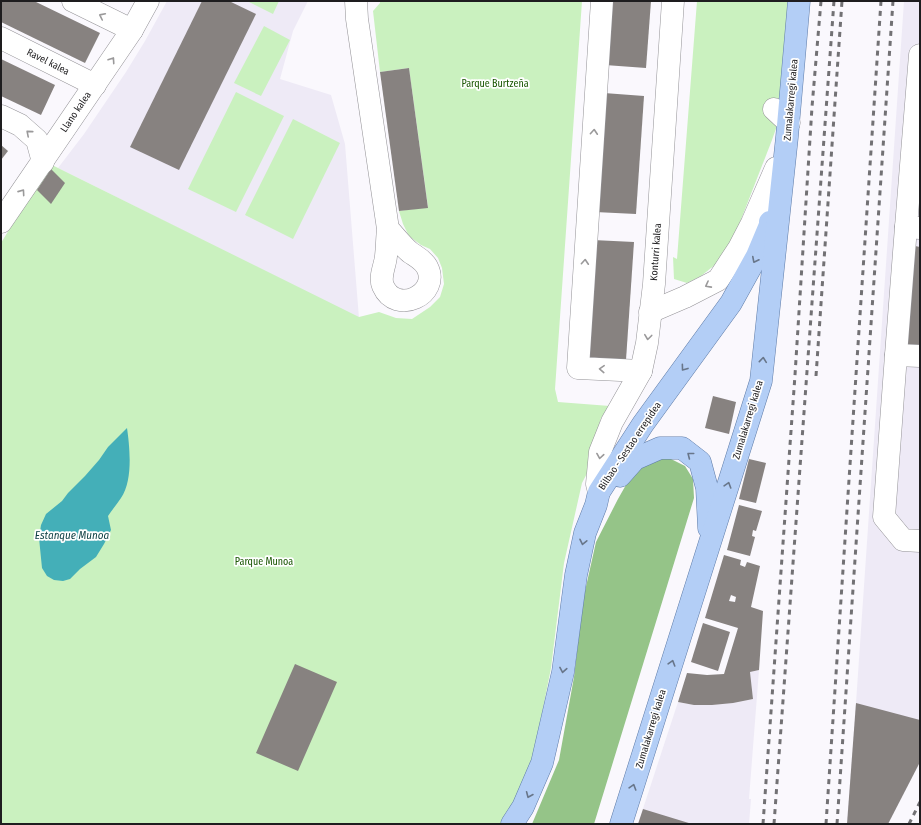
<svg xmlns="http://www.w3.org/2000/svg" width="921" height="825" viewBox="0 0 921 825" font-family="'Fira Sans Condensed',sans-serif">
<rect width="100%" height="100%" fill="#faf8fd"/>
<g fill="#eeeaf6">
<path d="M167,1H308L293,31L280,79L331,95L345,144L359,318L58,168L84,134L126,72L145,41Z"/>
<path d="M904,1H920V762L888,824H847L856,703Z"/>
<path d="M759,670L749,799H751L749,824H638L678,702L688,704L707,705L728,703L753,699L750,672Z"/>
</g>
<g fill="#caf1bf">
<path d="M247,1H279L273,14Z"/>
<path d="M380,1H582L555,389L558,402L610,406L601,418L596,435L595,458L582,483L564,563L551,668L534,754L506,824H1V243L35,187L52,165L359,317L379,312L396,318L412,319L430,307L440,297L444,284L442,268L438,258L430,249L421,245L409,236L403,224L399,211L428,207L409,68L380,72L373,11L380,3Z"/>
<path d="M697,1H790L778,123L772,140L735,235L716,264L701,276L687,283L674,279L673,257L677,259Z"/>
<path d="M264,26L290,40L261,96L234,83Z"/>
<path d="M236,92L284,116L236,212L188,189Z"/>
<path d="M293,119L340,143L293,239L245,215Z"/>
</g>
<path fill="#95c488" d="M654,458H669L685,466L693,479L694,498L594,824H532L559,760L574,677L583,600L596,542L618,499L635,469Z"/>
<path fill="#44afb8" d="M127,428C130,448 133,481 121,498C117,504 112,510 108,516L111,530L104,544L96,557L80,569L70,579L63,581L54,580L47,576L42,568L39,538L41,525L46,514L62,501L68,493L85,476L99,460L108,447Z"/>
<g fill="#878280" fill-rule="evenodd">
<path d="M1,1H34L100,33L85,63L1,22Z"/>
<path d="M202,1H229L256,14L179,170L130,147Z"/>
<path d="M610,1H651L646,68L605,65Z"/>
<path d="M1,59L55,85L41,115L1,96Z"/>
<path d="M409,68L428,208L399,211L380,72Z"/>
<path d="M604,93L644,96L636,214L595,212Z"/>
<path d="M1,145L8,151L1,160Z"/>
<path d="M51,169L65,183L51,204L37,190Z"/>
<path d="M593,240L634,242L626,360L585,357Z"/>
<path d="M915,246L920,247V350L907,349Z"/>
<path d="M713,396L736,402L729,434L705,428Z"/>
<path d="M749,459L766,463L756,503L739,499Z"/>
<path d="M739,505L762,511L756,531L753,530L752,536L755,537L750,556L727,550Z"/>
<path d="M724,555L741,560L740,565L745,567L747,562L760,566L751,607L763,611L759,670L750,672L753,699L733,703L712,705H694L678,702L687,673L707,675L724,674L738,628L705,618ZM731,595L736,597L735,602L729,601Z"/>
<path d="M703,623L730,632L718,671L691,662Z"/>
<path d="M295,664L337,682L298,771L256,753Z"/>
<path d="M856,703L920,720V762L888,824H847Z"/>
<path d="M643,809L692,824H638Z"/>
</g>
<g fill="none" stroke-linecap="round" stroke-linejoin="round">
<defs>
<g id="minor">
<path d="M73,1L132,30"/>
<path d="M356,1L357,19L388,229C387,238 387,247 386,256C385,267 379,276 383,286C396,316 441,294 427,267C423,260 417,257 411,253C404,248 394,235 388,229"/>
<path d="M602,1L578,368L641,371"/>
<path d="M1,38L95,85"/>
<path d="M920,55L906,227L920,228"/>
<path d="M774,109L789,123"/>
<path d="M1,116L20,125L37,140L43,162"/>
<path d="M1,222L132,30L148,1"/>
<path d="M650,312L685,297L718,280L739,248L752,223L776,168"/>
<path d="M896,355L906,227"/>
<path d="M920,356L896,355L884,517L903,540L920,541"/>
<path d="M599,492L597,484L600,452L612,422L641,371L647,343L654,284L673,1"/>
</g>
<g id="major">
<path d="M620,476L635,459L660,448H682L700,462L707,488L709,528"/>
<path d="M512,824L523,807L542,763L563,672L576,575L585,533L596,505L599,492L643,424L731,303L757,256L770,225V222"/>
<path d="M621,824L761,381L787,137L799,1"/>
</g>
</defs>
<use href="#minor" stroke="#949397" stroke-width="23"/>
<use href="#major" stroke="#5e7ba7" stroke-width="23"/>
<use href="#minor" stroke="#fff" stroke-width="22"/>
<use href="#major" stroke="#b3cef6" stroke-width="22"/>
<g stroke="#727174" stroke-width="3" stroke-dasharray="5 5" stroke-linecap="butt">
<path d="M816,376L842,1"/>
<path d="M763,824L795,375L812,107L821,1"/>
<path d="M774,824L834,1"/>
<path d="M826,824L881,1"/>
<path d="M837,824L893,1"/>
<path d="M909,824L920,802"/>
</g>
</g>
<defs><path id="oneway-chevron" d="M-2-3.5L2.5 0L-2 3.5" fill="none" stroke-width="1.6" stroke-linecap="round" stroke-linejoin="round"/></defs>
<g stroke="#9a999a">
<use href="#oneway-chevron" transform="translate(102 16) rotate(-154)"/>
<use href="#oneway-chevron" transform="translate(112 60) rotate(-56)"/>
<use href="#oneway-chevron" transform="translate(594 132) rotate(-86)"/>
<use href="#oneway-chevron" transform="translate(29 133) rotate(-139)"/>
<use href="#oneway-chevron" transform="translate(22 192) rotate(-55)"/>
<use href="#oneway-chevron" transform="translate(585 262) rotate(-86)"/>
<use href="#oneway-chevron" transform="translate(708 285) rotate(152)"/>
<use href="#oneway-chevron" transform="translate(648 337) rotate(97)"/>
<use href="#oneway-chevron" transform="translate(602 369) rotate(-177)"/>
<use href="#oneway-chevron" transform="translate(600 456) rotate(99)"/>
</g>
<g stroke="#68768a">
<use href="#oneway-chevron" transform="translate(755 260) rotate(117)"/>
<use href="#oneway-chevron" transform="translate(763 360) rotate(-84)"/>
<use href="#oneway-chevron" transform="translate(684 368) rotate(126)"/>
<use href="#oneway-chevron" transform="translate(690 455) rotate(-142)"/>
<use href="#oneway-chevron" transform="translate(728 485) rotate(-73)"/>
<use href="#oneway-chevron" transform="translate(583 542) rotate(102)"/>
<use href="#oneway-chevron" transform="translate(672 663) rotate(-73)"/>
<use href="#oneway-chevron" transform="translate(563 670) rotate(100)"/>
<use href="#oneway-chevron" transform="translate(633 787) rotate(-73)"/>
<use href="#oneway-chevron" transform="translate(529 795) rotate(113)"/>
</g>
<g text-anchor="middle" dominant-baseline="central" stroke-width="3.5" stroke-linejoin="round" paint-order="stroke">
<g font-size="10" fill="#1e1d1f" stroke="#fff">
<text transform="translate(48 62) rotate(27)">Ravel kalea</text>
<text transform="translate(791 100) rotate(-85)">Zumalakarregi kalea</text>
<text transform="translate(76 112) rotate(-56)">Llano kalea</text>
<text transform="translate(656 252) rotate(-86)">Konturri kalea</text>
<text transform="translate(748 420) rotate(-73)">Zumalakarregi kalea</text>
<text transform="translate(630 446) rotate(-56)">Bilbao - Sestao errepidea</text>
<text transform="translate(651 729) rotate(-73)">Zumalakarregi kalea</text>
</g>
<g font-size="10" fill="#185500" stroke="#fff">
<text x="495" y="84">Parque Burtzeña</text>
<text x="264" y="562">Parque Munoa</text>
</g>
<g font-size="11" font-style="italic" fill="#0d3f43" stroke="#fff">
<text x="72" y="535">Estanque Munoa</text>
</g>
</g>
<rect width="921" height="825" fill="none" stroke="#1e1d1f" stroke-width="4"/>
</svg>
